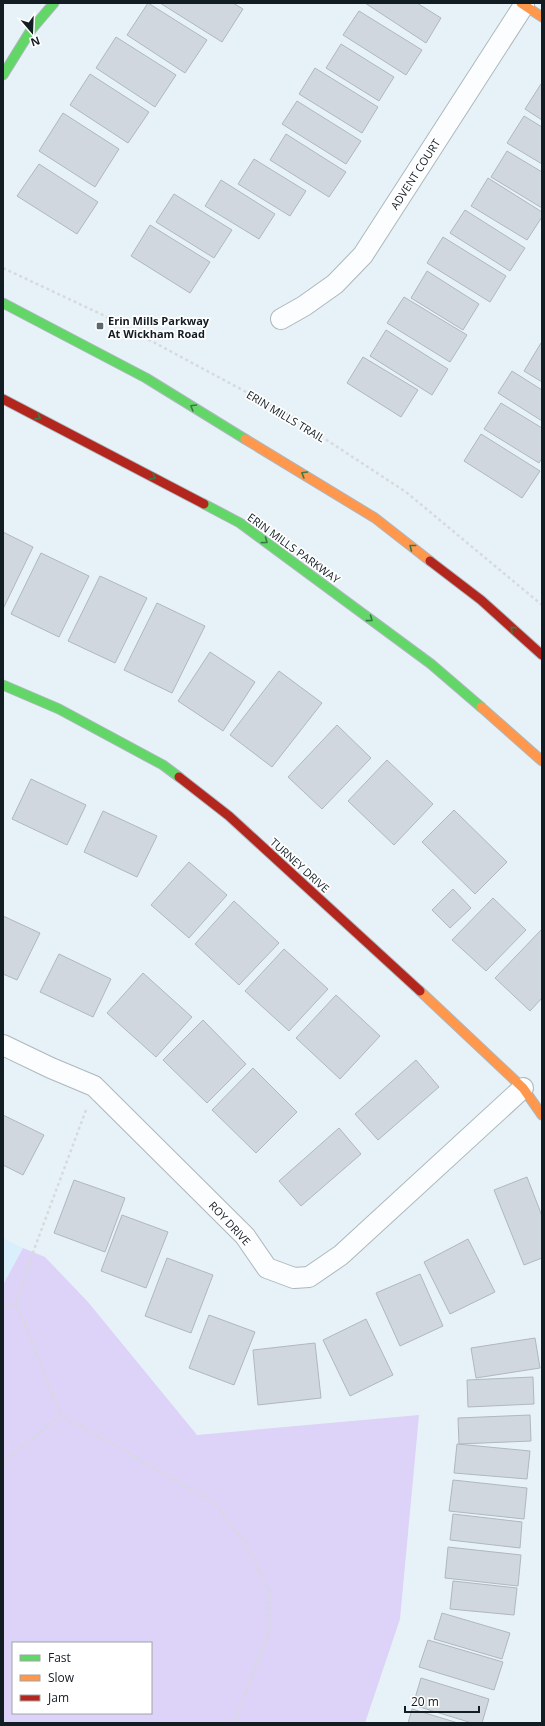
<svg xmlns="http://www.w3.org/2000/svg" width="545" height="1726" viewBox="0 0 545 1726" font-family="'Open Sans',sans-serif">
<rect width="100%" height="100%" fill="#e7f2f8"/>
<path fill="#daeffc" d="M3,1238L23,1248L3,1285Z"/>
<path fill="#ddd2f7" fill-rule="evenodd" d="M23,1248L45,1257L88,1302L197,1435L419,1415L400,1619L365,1723H3V1285ZM13,1643H151V1713H13Z"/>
<g fill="#d0d7df" stroke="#b0b7be">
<path d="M148,3L207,40L185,73L127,35Z"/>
<path d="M160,3H233L243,9L222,42Z"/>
<path d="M365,3H417L441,18L426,43Z"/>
<path d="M359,11L422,50L406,75L343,35Z"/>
<path d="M116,37L176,75L155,107L96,68Z"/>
<path d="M341,44L394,77L379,101L326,68Z"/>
<path d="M315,68L378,107L362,133L299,94Z"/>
<path d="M90,74L149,112L128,143L70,105Z"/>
<path d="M541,84H542V120L525,109Z"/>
<path d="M297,101L361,141L346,164L282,124Z"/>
<path d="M63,113L119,149L95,187L39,151Z"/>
<path d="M524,116L542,127V164L507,143Z"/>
<path d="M286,134L346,172L329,197L270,160Z"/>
<path d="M507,151L542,172V208L491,177Z"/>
<path d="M254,159L306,191L290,216L238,184Z"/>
<path d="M39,164L98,202L77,234L17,196Z"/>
<path d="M488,178L542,212V217L527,240L471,206Z"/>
<path d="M221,180L275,214L259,239L205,206Z"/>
<path d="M174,194L232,230L214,258L156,222Z"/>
<path d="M465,210L525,248L510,271L450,233Z"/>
<path d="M150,225L210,262L190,293L131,256Z"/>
<path d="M443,237L506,276L490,302L427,263Z"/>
<path d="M427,271L479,304L463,330L411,298Z"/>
<path d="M404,297L467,335L450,362L387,323Z"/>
<path d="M386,330L448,369L432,395L370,356Z"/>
<path d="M541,343H542V382L524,371Z"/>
<path d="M363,357L418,390L401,417L347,383Z"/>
<path d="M512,371L542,390V421L498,393Z"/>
<path d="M501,403L542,428V458L539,463L484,429Z"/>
<path d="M481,434L540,471L522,498L464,461Z"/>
<path d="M3,532L33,547L3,609Z"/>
<path d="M41,553L89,576L59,637L11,614Z"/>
<path d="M100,576L147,598L115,663L68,641Z"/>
<path d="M157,603L205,626L172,693L124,670Z"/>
<path d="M210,652L255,682L223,731L178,701Z"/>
<path d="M279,671L322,703L272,767L230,735Z"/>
<path d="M337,725L371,758L322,809L288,777Z"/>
<path d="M387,760L433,804L394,845L348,801Z"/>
<path d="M31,779L86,805L67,845L12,819Z"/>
<path d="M454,810L507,862L475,894L422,842Z"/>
<path d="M103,811L157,836L137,877L84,852Z"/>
<path d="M189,862L227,895L189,938L151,905Z"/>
<path d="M453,889L471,908L450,928L432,910Z"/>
<path d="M493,898L526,930L486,971L452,940Z"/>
<path d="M234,901L279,943L239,985L195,944Z"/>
<path d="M3,916L40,933L17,980L3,974Z"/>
<path d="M542,929V998L530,1011L495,978Z"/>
<path d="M284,949L328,989L289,1031L245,991Z"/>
<path d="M59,954L111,979L93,1017L40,992Z"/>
<path d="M143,973L192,1017L156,1057L107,1013Z"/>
<path d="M336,995L380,1036L340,1079L296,1038Z"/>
<path d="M203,1020L246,1064L207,1103L163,1060Z"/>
<path d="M416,1060L439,1087L378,1140L355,1114Z"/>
<path d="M253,1068L297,1112L256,1153L212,1110Z"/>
<path d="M3,1115L44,1135L23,1175L3,1165Z"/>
<path d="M339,1128L361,1154L301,1206L279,1181Z"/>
<path d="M527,1177L542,1216V1258L524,1265L494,1190Z"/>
<path d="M74,1180L125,1198L105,1252L54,1233Z"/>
<path d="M122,1215L168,1232L146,1288L101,1271Z"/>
<path d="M468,1239L495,1292L450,1314L424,1262Z"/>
<path d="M167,1258L213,1275L191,1333L145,1316Z"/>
<path d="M420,1274L443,1326L400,1346L376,1293Z"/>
<path d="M209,1315L255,1332L234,1385L189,1368Z"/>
<path d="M366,1319L393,1375L350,1396L323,1340Z"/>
<path d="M535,1338L540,1368L476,1378L471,1348Z"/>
<path d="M315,1343L321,1398L258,1405L253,1350Z"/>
<path d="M533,1377L534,1404L468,1407L467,1380Z"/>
<path d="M530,1415L531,1441L459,1444L458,1418Z"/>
<path d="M457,1444L530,1451L527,1479L454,1473Z"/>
<path d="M453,1480L527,1488L524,1519L449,1511Z"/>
<path d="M453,1514L522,1522L520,1548L450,1540Z"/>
<path d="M448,1547L521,1555L518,1586L445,1578Z"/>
<path d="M453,1581L517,1588L514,1615L450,1609Z"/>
<path d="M442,1613L510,1633L502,1659L434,1639Z"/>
<path d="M428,1640L503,1662L494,1690L419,1667Z"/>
<path d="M421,1678L489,1699L482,1723H472L413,1705Z"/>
<path d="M412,1709L458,1723H408Z"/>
</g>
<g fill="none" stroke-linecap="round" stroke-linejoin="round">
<defs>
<g id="street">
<path d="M281,319L304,306L335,284L363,255L524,5"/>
<path d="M3,1045L51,1068L94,1086L245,1236L267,1268L294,1278L309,1277L341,1255L523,1088"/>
</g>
<g id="fast">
<path d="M3,75L31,30L54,3"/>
<path d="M3,303L146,378L245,439"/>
<path d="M204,504L240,523L431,664L481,707"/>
<path d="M3,685L59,709L163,765L179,777"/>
</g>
<g id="slow">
<path d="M521,3L542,17"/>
<path d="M245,439L375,518L430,561"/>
<path d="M481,707L542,761"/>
<path d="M420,991L523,1088L542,1115"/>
</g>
<g id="jam">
<path d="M3,399L204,504"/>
<path d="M430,561L481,600L542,655"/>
<path d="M179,777L229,816L420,991"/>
</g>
</defs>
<use href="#street" stroke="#adb7bd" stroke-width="22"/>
<use href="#fast" stroke="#adb7bd" stroke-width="11"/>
<use href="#slow" stroke="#adb7bd" stroke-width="11"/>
<use href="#jam" stroke="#adb7bd" stroke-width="11"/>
<g stroke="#d7dadd" stroke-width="2.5" stroke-dasharray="3 3" stroke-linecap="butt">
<path d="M3,268L105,316L287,414L406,492L542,605"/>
<path d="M86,1110L35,1247L16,1304L61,1415L215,1503L248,1547L269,1591V1631L234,1723"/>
<path d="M3,1308L16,1304"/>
<path d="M3,1463L61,1415"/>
</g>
<use href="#street" stroke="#fbfdfe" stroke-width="20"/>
<use href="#fast" stroke="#63d668" stroke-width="9"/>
<use href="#slow" stroke="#ff974d" stroke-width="9"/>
<use href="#jam" stroke="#b3261e" stroke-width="9"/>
</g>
<defs><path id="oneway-chevron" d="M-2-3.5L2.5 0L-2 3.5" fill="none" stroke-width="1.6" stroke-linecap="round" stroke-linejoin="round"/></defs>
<g stroke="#3a7946">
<use href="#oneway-chevron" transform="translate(193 407) rotate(-149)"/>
<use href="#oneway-chevron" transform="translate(38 417) rotate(28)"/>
<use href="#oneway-chevron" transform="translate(304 474) rotate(-149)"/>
<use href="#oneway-chevron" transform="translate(153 477) rotate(28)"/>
<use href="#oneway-chevron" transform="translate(265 541) rotate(36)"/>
<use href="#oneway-chevron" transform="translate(412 547) rotate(-142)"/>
<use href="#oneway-chevron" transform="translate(370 619) rotate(36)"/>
<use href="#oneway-chevron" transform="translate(513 629) rotate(-138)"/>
</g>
<rect fill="#5d676e" stroke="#fff" stroke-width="1.5" x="96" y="322" width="8" height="8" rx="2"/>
<g text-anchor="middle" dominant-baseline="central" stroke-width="3.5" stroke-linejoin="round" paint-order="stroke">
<g font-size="11" fill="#121c23" stroke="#fff">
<text transform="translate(415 174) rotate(-57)">ADVENT COURT</text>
<text transform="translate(286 416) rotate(31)">ERIN MILLS TRAIL</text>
<text transform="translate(294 548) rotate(36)">ERIN MILLS PARKWAY</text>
<text transform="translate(300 865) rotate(42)">TURNEY DRIVE</text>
<text transform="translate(230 1223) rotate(47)">ROY DRIVE</text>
</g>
<g font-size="11" font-weight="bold" fill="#121c23" stroke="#fff" text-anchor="start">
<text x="108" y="320">Erin Mills Parkway<tspan x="108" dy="13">At Wickham Road</tspan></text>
</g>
</g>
<rect width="545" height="1726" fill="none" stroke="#121c23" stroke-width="8"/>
<rect x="12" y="1642" width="140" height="72" fill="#ffffff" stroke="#a0a4a7"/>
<rect x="20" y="1655" width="20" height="6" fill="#63d668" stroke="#a0a4a7"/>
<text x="48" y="1662" font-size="12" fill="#121c23">Fast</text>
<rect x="20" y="1675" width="20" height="6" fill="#ff974d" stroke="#a0a4a7"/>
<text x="48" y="1682" font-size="12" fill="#121c23">Slow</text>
<rect x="20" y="1695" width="20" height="6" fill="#b3261e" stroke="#a0a4a7"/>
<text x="48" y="1702" font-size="12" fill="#121c23">Jam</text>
<g transform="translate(32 32) rotate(161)" stroke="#ffffff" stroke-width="3" paint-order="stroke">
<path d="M0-3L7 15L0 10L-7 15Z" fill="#121c23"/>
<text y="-6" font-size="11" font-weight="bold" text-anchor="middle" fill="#121c23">N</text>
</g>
<path d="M405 1706v6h74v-6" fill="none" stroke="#121c23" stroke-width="2"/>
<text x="411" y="1706" font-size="12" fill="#121c23" stroke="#ffffff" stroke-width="3" paint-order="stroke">20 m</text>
</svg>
